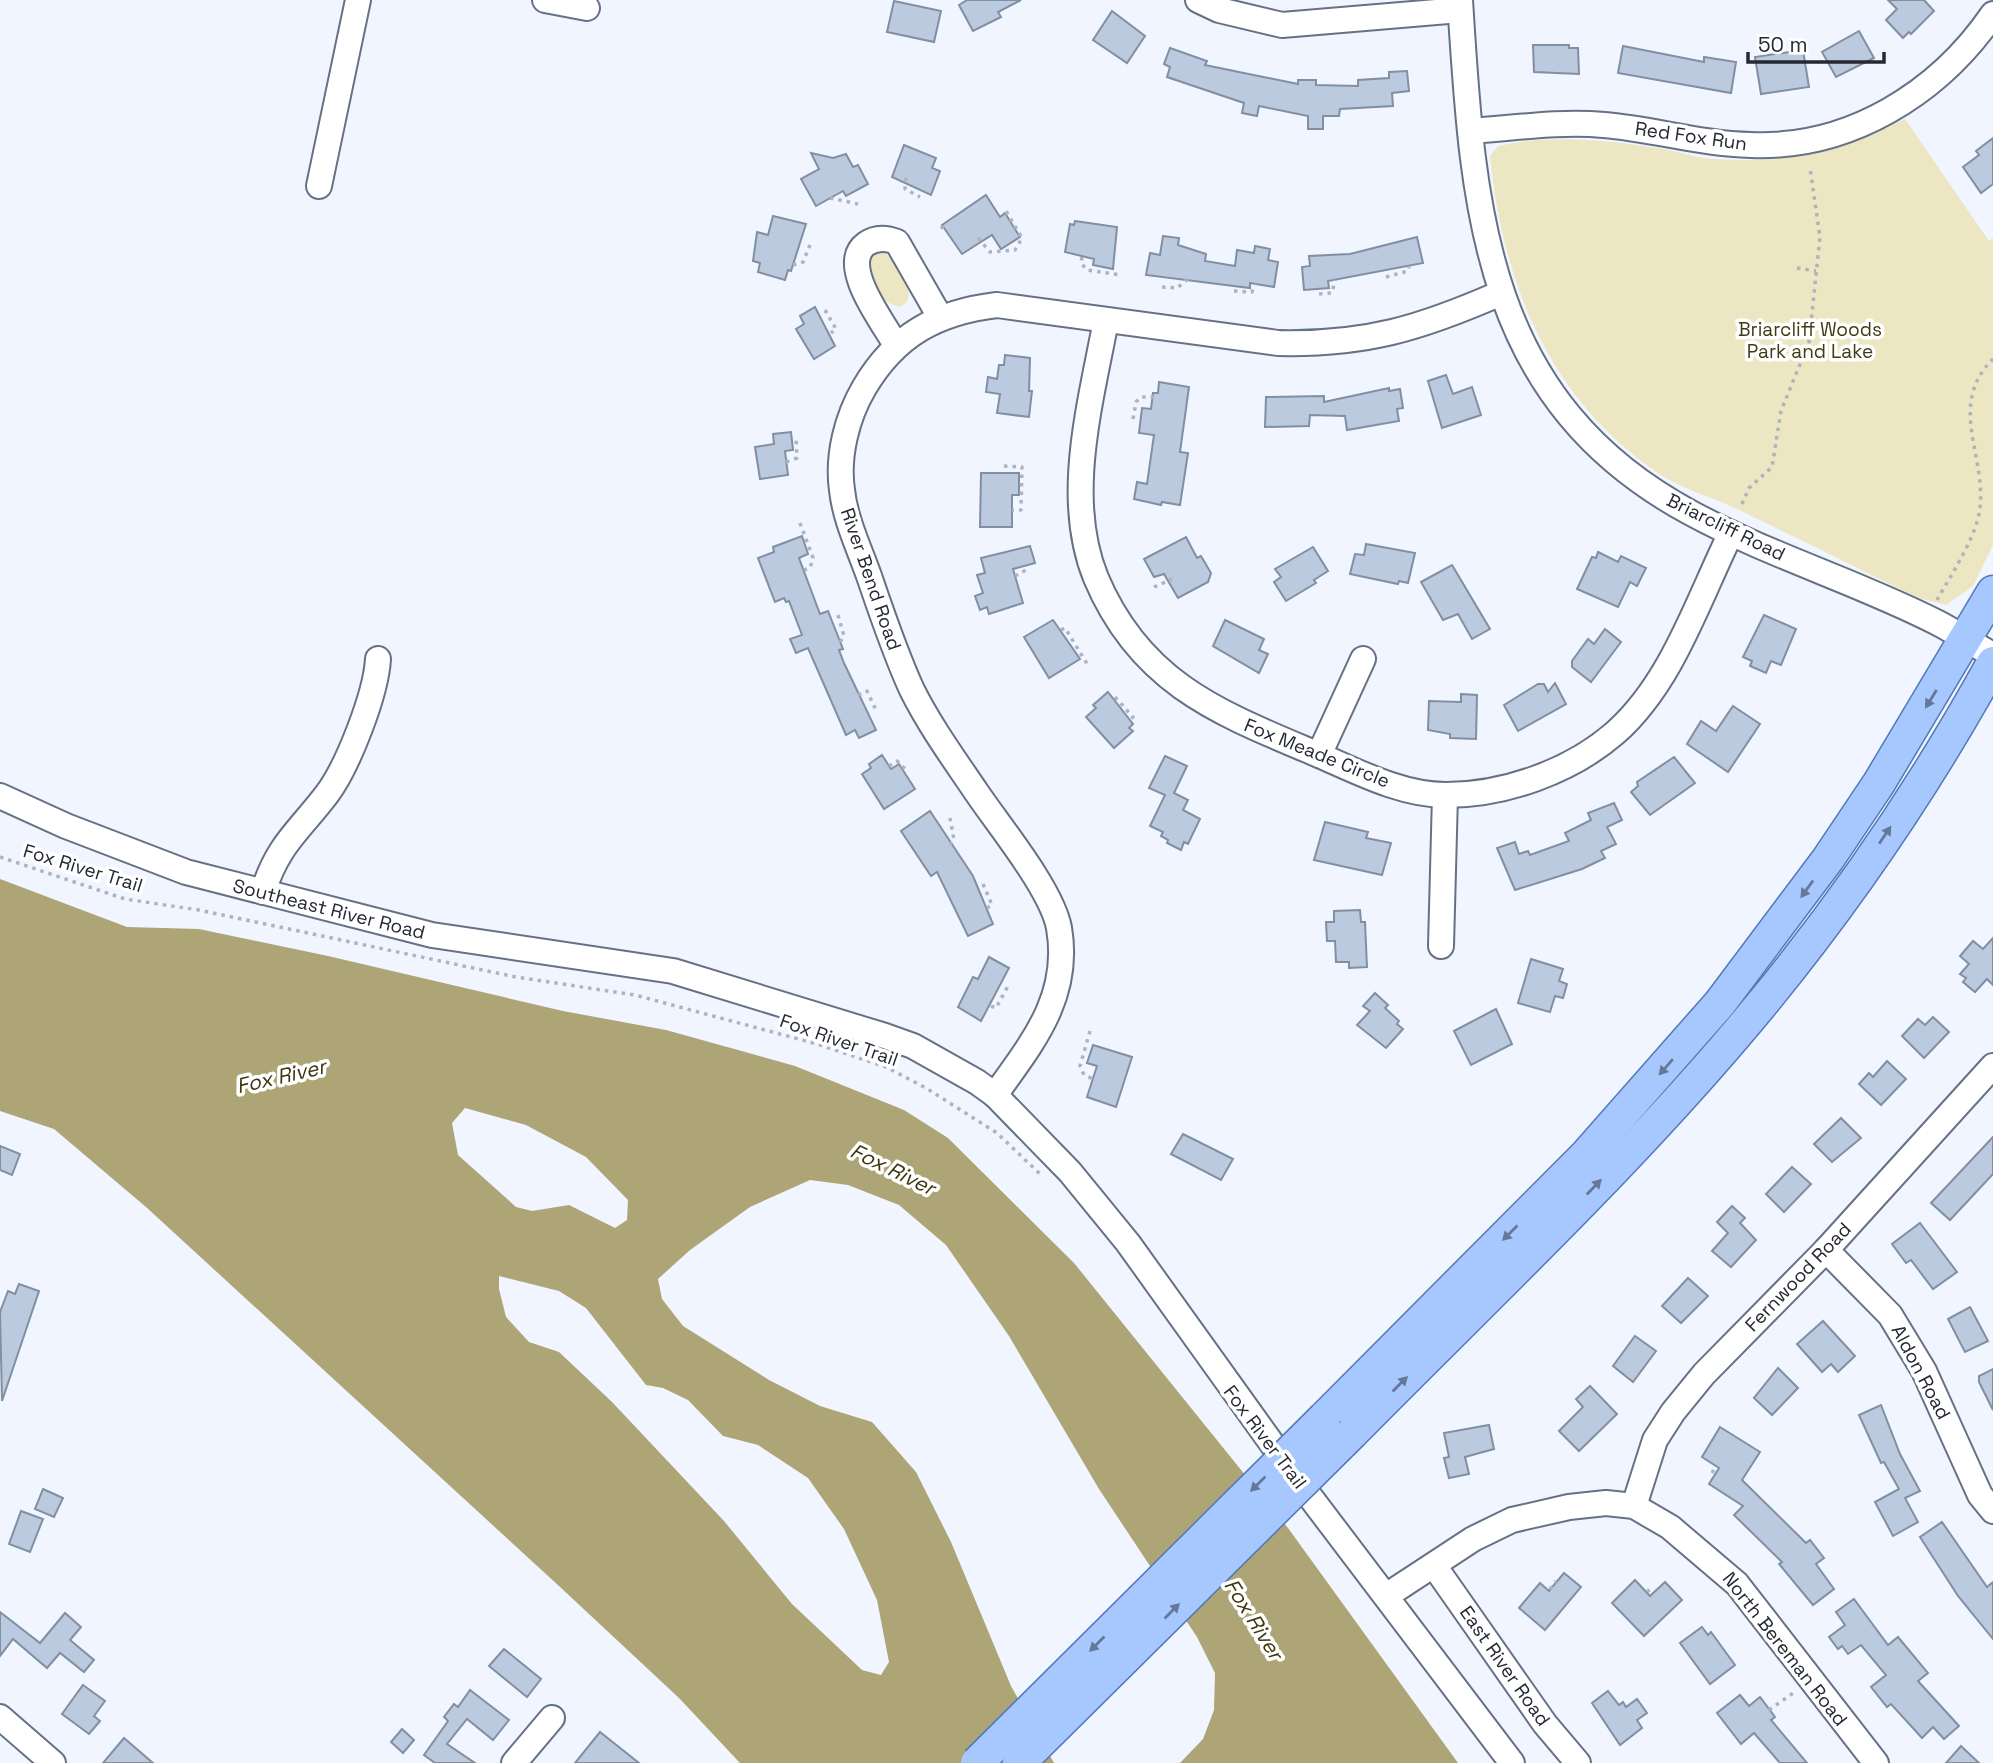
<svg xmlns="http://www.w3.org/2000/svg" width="1993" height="1763" viewBox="0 0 1993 1763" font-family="'Space Grotesk',sans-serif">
<rect width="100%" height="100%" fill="#f0f5ff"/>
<g fill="#ede6c2">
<path d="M1905,119L1989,241L1993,238V545L1973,586L1946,605L1918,598C1858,568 1797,538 1737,509C1712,497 1682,489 1659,474C1549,399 1503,284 1490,156L1498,146C1553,134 1608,140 1663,149C1680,152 1697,158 1715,159C1794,164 1834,152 1905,119Z"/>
<path d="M882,251C896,259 924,301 898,307L885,301L866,270L868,253Z"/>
</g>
<path fill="#ada576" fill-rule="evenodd" d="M0,879L127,927L199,929L328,956L563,1011L666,1030L795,1066L904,1110L948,1138L1074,1263L1288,1528L1458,1763H1180L1203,1739L1214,1710L1215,1673L1197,1637L1099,1489L1009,1336L946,1245L899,1205L848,1185L810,1180L750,1207L690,1250L658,1279L662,1299L683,1326L769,1380L820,1406L872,1422L916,1472L951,1542L1011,1686L1054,1763H740L679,1698L559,1586L146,1207L54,1129L0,1111ZM465,1108L526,1125L586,1157L628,1200L627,1220L615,1228L569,1205L532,1211L516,1207L458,1155L452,1123ZM499,1276L559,1291L586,1308L646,1385L663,1388L688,1400L723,1436L758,1445L808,1478L844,1529L877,1600L889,1662L881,1675L862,1670L792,1604L724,1521L612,1402L559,1352L529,1342L506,1317L499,1289Z"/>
<g fill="#bccae0" stroke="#818fa3" stroke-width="2">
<path d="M967,0H1021L998,12L1001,17L973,31L959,5Z"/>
<path d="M1888,0H1924L1934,11L1911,34L1909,32L1903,38L1886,20L1897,9Z"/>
<path d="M894,1L941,11L934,42L887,32Z"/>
<path d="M1112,11L1145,36L1127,63L1093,40Z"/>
<path d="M1859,31L1874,58L1836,77L1822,52Z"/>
<path d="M1533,45H1569V48H1578L1579,74L1534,72Z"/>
<path d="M1623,46L1704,62V57L1736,62L1731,93L1618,73Z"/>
<path d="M1170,48L1207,61L1205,65L1298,84V80H1316V85L1358,86V80L1389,78V72L1407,71L1409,91L1392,93L1393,106L1340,109L1339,116H1323V129H1308V116L1259,106L1257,116L1242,113L1244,103L1167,77L1170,67L1164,64Z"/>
<path d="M1803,50L1809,87L1761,94L1755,57Z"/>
<path d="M1993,138V184L1981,193L1963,167L1979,155L1976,151Z"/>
<path d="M904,145L936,158L932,168L940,171L931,195L892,177Z"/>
<path d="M811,153L833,158L846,154L853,167L858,165L868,184L846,196L843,191L816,206L801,179L819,169Z"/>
<path d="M986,195L1000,217L1005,213L1020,237L1001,249L992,235L962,254L942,225Z"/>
<path d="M773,216L806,224L791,271L788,270L785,280L758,272L760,263L753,261L757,232L768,235Z"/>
<path d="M1075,221L1117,227L1113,269L1093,265L1094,259L1065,252L1070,224L1074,225Z"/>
<path d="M1163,236L1179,238L1178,245L1206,254L1205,261L1235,266L1237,250L1254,253L1255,246L1270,249L1268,260L1278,262L1274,287L1250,283V288L1146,275L1150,253L1160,255Z"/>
<path d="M1417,237L1423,263L1328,281L1329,288L1304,290L1302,267L1310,266L1309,256L1350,254Z"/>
<path d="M815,307L835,346L814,359L796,329L804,324L800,316Z"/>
<path d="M1005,355L1030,358L1029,391H1032L1029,417L997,413L1000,394L986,392L988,377L997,379L999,365H1004Z"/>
<path d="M1446,375L1453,394L1472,387L1481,415L1442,428L1428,381Z"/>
<path d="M1159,382L1189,387L1180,452L1188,453L1180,505L1162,502L1161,505L1134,499L1137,482L1147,484L1154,435L1139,433L1142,408L1151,409L1153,393H1158Z"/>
<path d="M1389,388V391L1400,389L1403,408L1397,409L1399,421L1347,430L1345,416L1310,415L1309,426L1265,427L1266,397L1324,396V402Z"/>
<path d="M791,432L793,450L785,451L788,475L760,479L755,447L774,444L773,434Z"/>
<path d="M981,473H1019V495H1012V527H980Z"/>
<path d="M802,536L808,554L799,558L820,614L828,611L843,649L839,650L844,663L876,730L859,738L855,730L846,735L808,648L796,653L790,639L802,635L789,601L786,602L784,598L775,602L758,558L774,552L773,547Z"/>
<path d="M1186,537L1197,558L1201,556L1211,573L1208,582L1178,598L1164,574L1154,577L1144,559Z"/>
<path d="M1366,544L1415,553L1408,583L1399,581L1398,584L1350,574L1355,554L1364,555Z"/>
<path d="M1030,546L1035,563L1013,569L1023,603L989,614L987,607L980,610L975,596L983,593L977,575L985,573L981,558Z"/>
<path d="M1313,547L1328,571L1314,580L1316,583L1286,601L1274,582L1281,577L1275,569Z"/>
<path d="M1598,552L1618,562L1621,556L1646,568L1637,586L1630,582L1618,607L1577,589L1592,557L1596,558Z"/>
<path d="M1452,565L1490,629L1472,639L1458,614L1443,620L1421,582Z"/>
<path d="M1764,615L1796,629L1781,665L1771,661L1766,673L1750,666L1752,661L1743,657Z"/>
<path d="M1053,620L1080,659L1049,678L1024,637Z"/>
<path d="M1225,620L1264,639L1259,650L1268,654L1259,673L1213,646Z"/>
<path d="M1605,629L1621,642L1591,682L1572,667V661L1588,639L1594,644Z"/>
<path d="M1555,683L1566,704L1518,731L1504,705L1538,684H1544L1548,692Z"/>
<path d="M1108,692L1133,724L1129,728L1133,731L1114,748L1086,717L1096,708L1093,705Z"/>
<path d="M1461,694L1477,695L1476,739L1450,738V734L1428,730L1429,701L1461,702Z"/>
<path d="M1733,706L1760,724L1728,772L1687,744L1701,721L1716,731Z"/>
<path d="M882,755L891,769L899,764L915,789L884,809L862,774L871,768L869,764Z"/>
<path d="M1165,756L1187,766L1174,793L1188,800L1183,810L1200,819L1188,844L1184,842L1181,850L1167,843L1168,840L1161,836L1163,832L1150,826L1165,795L1149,788Z"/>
<path d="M1674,757L1695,783L1650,815L1631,792L1638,786L1637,782Z"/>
<path d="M1614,803L1622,820L1607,827L1616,844L1601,851L1605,858L1582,869L1515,890L1497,848L1515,842L1519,854L1528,851L1530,855L1569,841L1565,833L1591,820L1588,813Z"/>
<path d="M930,811L973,876L993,924L968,936L937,872L931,876L901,831Z"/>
<path d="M1325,822L1368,832L1366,838L1391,843L1382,875L1314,860Z"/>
<path d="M1360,910L1361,922H1365L1367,967L1349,968V962H1336L1335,941H1327L1326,922H1334V911Z"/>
<path d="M1993,938V985L1987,979L1975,992L1963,982L1966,978L1960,974L1969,964L1960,956L1973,941L1983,949Z"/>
<path d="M989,957L1009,968L981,1021L958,1007L973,977L978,979Z"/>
<path d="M1531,959L1563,969L1559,981L1567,984L1563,998L1555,996L1550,1012L1518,1003Z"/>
<path d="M1375,993L1388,1005L1385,1008L1399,1021L1397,1024L1403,1029L1386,1048L1357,1025L1370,1011L1363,1006Z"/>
<path d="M1496,1009L1512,1044L1471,1065L1454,1031Z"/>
<path d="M1933,1017L1949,1032L1924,1058L1902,1036L1918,1019L1925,1025Z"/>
<path d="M1093,1045L1132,1057L1116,1107L1087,1097L1097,1066L1087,1063Z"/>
<path d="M1887,1061L1906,1079L1881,1105L1859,1084L1869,1073L1873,1077Z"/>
<path d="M1841,1118L1861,1138L1832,1162L1814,1144Z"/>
<path d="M1183,1134L1233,1159L1221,1180L1171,1154Z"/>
<path d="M1993,1137V1174L1950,1220L1931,1203Z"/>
<path d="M0,1146L20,1154L12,1175L0,1170Z"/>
<path d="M1792,1167L1811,1184L1784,1212L1766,1194Z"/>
<path d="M1732,1206L1745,1218L1740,1223L1756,1240L1731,1267L1712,1251L1728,1233L1717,1222Z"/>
<path d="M1920,1223L1957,1272L1933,1289L1911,1260L1906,1263L1892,1244Z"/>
<path d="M1688,1278L1708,1296L1681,1323L1662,1306Z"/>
<path d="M19,1284L39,1291L2,1401L0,1312L8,1291L15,1294Z"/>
<path d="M1970,1307L1988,1341L1965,1352L1948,1319Z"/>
<path d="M1823,1321L1855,1356L1838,1372L1831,1364L1822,1372L1797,1344Z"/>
<path d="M1635,1336L1656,1351L1633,1382L1613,1366Z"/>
<path d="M1778,1368L1798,1388L1772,1415L1754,1398Z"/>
<path d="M1993,1369V1410L1979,1382V1376Z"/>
<path d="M1590,1386L1617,1414L1579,1451L1559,1431L1583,1407L1576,1399Z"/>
<path d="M1881,1405L1900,1454L1920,1491L1905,1498L1918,1522L1893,1536L1875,1502L1899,1489L1884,1462L1881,1463L1859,1415Z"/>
<path d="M1489,1425L1494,1449L1465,1457L1469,1474L1449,1478L1444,1458L1449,1457L1444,1433Z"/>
<path d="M1720,1427L1760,1452L1742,1480L1806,1543L1810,1540L1824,1558L1816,1564L1834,1589L1813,1605L1779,1564L1782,1562L1734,1515L1743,1506L1709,1484L1719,1468L1702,1457Z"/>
<path d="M43,1489L63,1498L54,1517L35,1509Z"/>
<path d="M21,1511L43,1519L30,1552L9,1544Z"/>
<path d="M1942,1522L1987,1587L1993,1582V1639L1958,1596L1920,1537Z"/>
<path d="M1564,1573L1581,1587L1545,1630L1519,1608L1540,1583L1549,1591Z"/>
<path d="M1635,1580L1650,1596L1665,1582L1682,1600L1644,1636L1612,1603Z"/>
<path d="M1854,1599L1888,1645L1898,1637L1928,1673L1918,1681L1959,1726L1944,1739L1933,1727L1922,1738L1891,1704L1887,1707L1871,1687L1886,1675L1861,1645L1848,1654L1842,1646L1838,1649L1829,1637L1845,1625L1836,1612Z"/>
<path d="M0,1612L40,1643L65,1613L81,1627L70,1640L94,1660L84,1672L60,1653L47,1668L13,1639L0,1656Z"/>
<path d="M1702,1627L1708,1635L1711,1632L1735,1665L1710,1684L1680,1643Z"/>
<path d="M504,1649L541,1679L527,1697L489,1666Z"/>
<path d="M83,1685L105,1701L94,1716L100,1721L89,1734L62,1714Z"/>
<path d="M470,1690L509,1720L493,1740L467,1719L447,1744L475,1763H435L424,1755L448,1721L444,1717L454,1704L458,1707Z"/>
<path d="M1608,1691L1619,1705L1623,1702L1626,1707L1637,1699L1647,1713L1637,1720L1642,1728L1620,1745L1592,1703Z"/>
<path d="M1740,1695L1749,1706L1760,1697L1775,1717L1771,1720L1807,1763H1780L1754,1733L1741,1744L1717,1713Z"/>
<path d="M402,1729L414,1740L403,1753L391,1742Z"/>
<path d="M600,1732L639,1763H575Z"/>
<path d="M124,1738L153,1763H103Z"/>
<path d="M1961,1746L1979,1763H1946Z"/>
</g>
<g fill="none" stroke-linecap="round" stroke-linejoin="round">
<defs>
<g id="minor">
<path d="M545,0L587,8"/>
<path d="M1198,0L1219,10L1282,25L1460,10"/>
<path d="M1460,0C1473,210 1483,401 1691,513C1770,556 1858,582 1938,623C1957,633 1975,645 1993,655"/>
<path d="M1471,131C1515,128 1560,121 1604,125C1653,129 1701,144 1751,145C1850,149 1939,93 1993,14"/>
<path d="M319,186L358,0"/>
<path d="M1106,320C1091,402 1063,498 1096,578C1141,685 1222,714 1319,755C1358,772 1402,795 1446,795C1504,795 1570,772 1615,733C1672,683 1698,600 1731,533"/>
<path d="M896,345C883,322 838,265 866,244C876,237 887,238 897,242L940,317"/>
<path d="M1319,755L1363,659"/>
<path d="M0,796L66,826L186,872L432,935L673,971L885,1036L913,1046L977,1082L995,1095L1070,1172L1128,1243L1308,1494L1512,1763"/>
<path d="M263,892C278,844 299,831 327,794C348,766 376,694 378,659"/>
<path d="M1441,946L1445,795"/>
<path d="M995,1095C1032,1043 1071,997 1059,928C1052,890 1000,827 977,793C954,759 930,726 912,690C895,653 882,614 869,576C859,548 845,519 842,490C837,456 847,417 864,388C895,335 937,312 997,305L1278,343C1366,345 1421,328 1501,293"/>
<path d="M1826,1250L1890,1315L1924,1371L1980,1495L1993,1511"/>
<path d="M1634,1506L1655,1440L1673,1412L1704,1374L1826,1250L1993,1066"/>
<path d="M1435,1567L1545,1724L1578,1763"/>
<path d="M1386,1596L1473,1539L1512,1520L1569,1507L1606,1503L1634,1506L1670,1527L1737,1584L1876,1763"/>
<path d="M0,1717L53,1763"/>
<path d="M514,1763L552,1718"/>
</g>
<g id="major">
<path d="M1324,1418L1586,1155L1720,1003L1828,859L1879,783L1993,592"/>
<path d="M1352,1433C1492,1291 1639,1154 1765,1000C1850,896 1928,781 1993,663"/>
</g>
</defs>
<use href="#minor" stroke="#657185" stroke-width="28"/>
<use href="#major" stroke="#5278b6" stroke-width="35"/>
<g stroke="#aeb3bd" stroke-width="3.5" stroke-dasharray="3.5 5" stroke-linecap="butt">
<path d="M906,178L905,189L920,197"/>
<path d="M830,198L858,204"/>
<path d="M943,229L941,225L944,224"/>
<path d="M978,238L990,252L1015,250L1022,238L1006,211"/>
<path d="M1082,257L1081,263L1087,270L1120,275"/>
<path d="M793,265L803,262L810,245"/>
<path d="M1797,268L1816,271"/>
<path d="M1386,277L1408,271L1409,266"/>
<path d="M1162,287L1177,288L1188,279"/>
<path d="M1234,291L1252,292L1255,284"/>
<path d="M1319,294L1332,293L1335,280"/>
<path d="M825,310L836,329L831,333"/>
<path d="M1133,419L1136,402L1141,397H1153"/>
<path d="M786,462L797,458L796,438"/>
<path d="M1004,466L1022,467L1021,510H1012"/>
<path d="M1742,504L1749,488L1772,467L1781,411L1809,342L1820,237L1810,168"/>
<path d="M800,523L813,558L810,568L804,570"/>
<path d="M1015,576L1026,570"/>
<path d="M1154,587L1172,579"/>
<path d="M1937,600C1951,575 1977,536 1980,508C1986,454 1947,405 1993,359"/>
<path d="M838,615L844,636L840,642"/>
<path d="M1061,630L1065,628L1089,667"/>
<path d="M858,695L867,691L876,710"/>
<path d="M1115,697L1133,717L1130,720"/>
<path d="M889,766L897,761L907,771"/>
<path d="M950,845L954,840L950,818"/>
<path d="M0,857L125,899L199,910L516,977L635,995L817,1044L886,1067L926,1088L997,1133L1040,1174"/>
<path d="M983,884L992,905L987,908"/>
<path d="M991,1006L996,1008L1008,986"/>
<path d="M1090,1031L1080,1066L1084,1075L1093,1079"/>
<path d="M1712,1473L1716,1466"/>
<path d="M1550,1589L1556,1581"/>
<path d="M1647,1592L1653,1586"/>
<path d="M1769,1710L1796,1691"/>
</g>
<use href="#minor" stroke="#fff" stroke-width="24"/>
<use href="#major" stroke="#a6c8fe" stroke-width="32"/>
<defs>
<g id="major-bridge">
<path d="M977,1763L1324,1418"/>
<path d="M1019,1763L1352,1433"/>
</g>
</defs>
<use href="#major-bridge" stroke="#5278b6" stroke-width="35" stroke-linecap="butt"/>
<use href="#major-bridge" stroke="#a6c8fe" stroke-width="32"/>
</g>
<defs><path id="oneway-solid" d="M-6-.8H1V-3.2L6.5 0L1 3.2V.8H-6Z" transform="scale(1.75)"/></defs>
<g fill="#657898">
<use href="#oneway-solid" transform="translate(1931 699) rotate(122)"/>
<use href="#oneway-solid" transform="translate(1885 835) rotate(-56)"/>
<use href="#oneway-solid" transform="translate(1807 889) rotate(126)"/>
<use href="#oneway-solid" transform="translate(1666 1067) rotate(131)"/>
<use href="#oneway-solid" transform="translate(1594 1187) rotate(-46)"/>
<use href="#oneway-solid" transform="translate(1510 1233) rotate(135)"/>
<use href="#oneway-solid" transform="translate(1400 1384) rotate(-45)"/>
<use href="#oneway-solid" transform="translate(1258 1484) rotate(135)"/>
<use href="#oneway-solid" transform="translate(1172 1611) rotate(-45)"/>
<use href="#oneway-solid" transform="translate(1097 1644) rotate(135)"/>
</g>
<g text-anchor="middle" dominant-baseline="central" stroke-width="7" stroke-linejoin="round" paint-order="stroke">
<g font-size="19" fill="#242932" stroke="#fff">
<text transform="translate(1691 136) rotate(8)">Red Fox Run</text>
<text transform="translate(1726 527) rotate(26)">Briarcliff Road</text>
<text transform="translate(871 579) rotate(71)">River Bend Road</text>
<text transform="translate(1317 753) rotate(22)">Fox Meade Circle</text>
<text transform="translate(83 868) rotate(17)">Fox River Trail</text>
<text transform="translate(329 909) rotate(14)">Southeast River Road</text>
<text transform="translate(839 1040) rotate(19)">Fox River Trail</text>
<text transform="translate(1798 1277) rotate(-46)">Fernwood Road</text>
<text transform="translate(1921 1372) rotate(62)">Aldon Road</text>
<text transform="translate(1265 1437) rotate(53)">Fox River Trail</text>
<text transform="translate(1785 1649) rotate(52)">North Bereman Road</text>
<text transform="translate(1505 1666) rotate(55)">East River Road</text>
</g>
<g font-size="19" fill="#413b14" stroke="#fff">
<text x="1810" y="329">Briarcliff Woods<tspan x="1810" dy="22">Park and Lake</tspan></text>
</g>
<g font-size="21" font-style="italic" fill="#3d360f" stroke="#fff">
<text transform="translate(281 1076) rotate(-13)">Fox River</text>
<text transform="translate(893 1169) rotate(26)">Fox River</text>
<text transform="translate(1254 1619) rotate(58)">Fox River</text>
</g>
</g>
<path d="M1748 52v10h136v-10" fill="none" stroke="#242932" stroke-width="3.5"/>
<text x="1758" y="52" font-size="21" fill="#242932" stroke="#ffffff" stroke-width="5" paint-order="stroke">50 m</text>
</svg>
